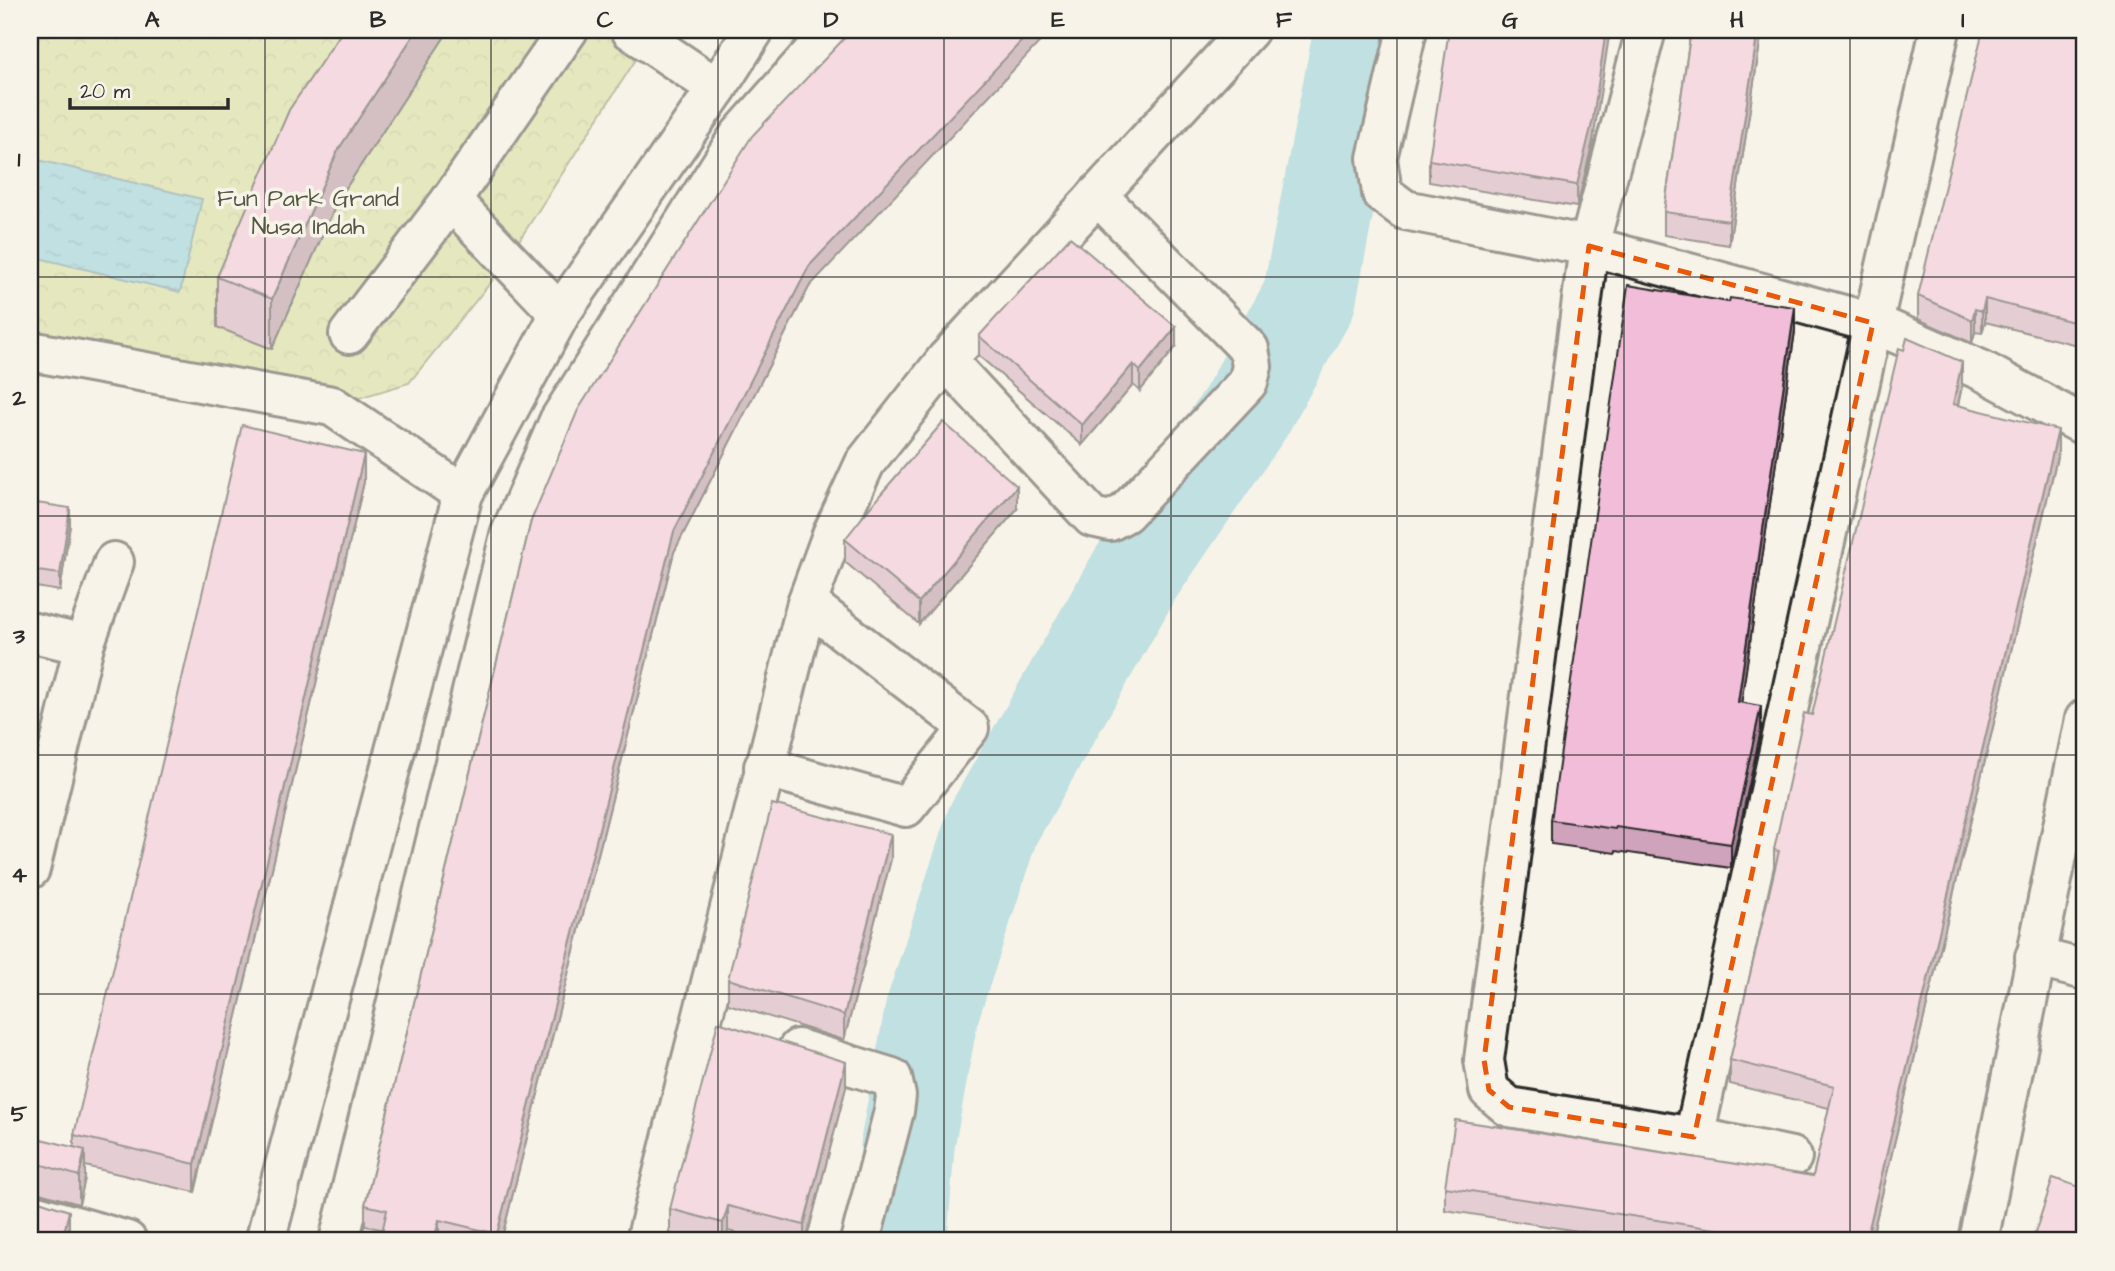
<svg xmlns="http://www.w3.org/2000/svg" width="2115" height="1271" viewBox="0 0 2115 1271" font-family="'Architects Daughter',sans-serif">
<defs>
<pattern id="park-crowns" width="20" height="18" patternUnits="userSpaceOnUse" patternTransform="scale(1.75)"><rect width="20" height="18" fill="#cfda8d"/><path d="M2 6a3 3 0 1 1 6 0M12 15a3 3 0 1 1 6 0" fill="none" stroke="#b2bb7a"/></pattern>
<pattern id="water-ripples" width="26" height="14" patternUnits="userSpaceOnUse" patternTransform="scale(1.75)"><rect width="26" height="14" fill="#7ccad9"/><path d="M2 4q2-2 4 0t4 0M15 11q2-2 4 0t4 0" fill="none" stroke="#66a4b0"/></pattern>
</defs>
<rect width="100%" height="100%" fill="#f7f3e8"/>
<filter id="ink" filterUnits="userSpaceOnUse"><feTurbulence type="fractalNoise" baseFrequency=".0143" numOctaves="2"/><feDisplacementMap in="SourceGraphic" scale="14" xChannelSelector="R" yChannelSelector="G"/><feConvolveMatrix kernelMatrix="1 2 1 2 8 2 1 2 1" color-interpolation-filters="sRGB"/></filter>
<g filter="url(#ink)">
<path fill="url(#park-crowns)" stroke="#7d825c" stroke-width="2" d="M30,30H655L496,276L409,383L332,406L30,340Z"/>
<path fill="url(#water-ripples)" stroke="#5c8a93" stroke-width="2" d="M30,158L202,199L180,292L30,256Z"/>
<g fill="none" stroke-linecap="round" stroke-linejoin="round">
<path stroke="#7ccad9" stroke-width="94" d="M900,1241L908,1141L932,1011L993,824L1135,575L1246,412L1309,299L1361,30"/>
<defs>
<g id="minor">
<path d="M631,30L717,88"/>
<path d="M1407,30L1377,158L1382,193L1405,210L1589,246L1873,323L1983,371L2085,426"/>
<path d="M1646,30L1589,246L1484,1060L1489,1090L1509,1107L1694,1137L1792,1157"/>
<path d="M451,200L560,314"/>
<path d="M349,334L451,200L568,30"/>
<path d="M30,351L332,406L463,494"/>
<path d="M946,360L1092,517L1110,521L1125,513L1248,382L1252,366L1249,349L1097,195"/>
<path d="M30,632L84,645"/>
<path d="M764,767L906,807L969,728L807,603"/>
<path d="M30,869L84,645L114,562"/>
<path d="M2035,957L2085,970"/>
<path d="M798,1049L892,1078L896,1096L894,1111L860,1241"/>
<path d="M1694,1137L1873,323L1940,30"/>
<path d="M30,1213L127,1241"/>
<path d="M1979,1236L2085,719"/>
<path d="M265,1241L463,494L560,314L717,88L754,30"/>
<path d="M339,1241L510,535L559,421L739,136L833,30"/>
<path d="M646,1241L807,603L832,535L865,463L946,360L1249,30"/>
</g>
</defs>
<use href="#minor" stroke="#2b2b2b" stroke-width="44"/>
<use href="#minor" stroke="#f7f3e8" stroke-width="38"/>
</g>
<g fill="#cfa3bb" stroke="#2b2b2b" stroke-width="2">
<path d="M343,30H449L338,200L272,349L217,327V277Z"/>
<path d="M1691,30H1762L1729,245L1664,235V212Z"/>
<path d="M2085,30V347L1985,322L1982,333L1975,332L1972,343L1918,319V296Z"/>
<path d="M1593,141L1577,207L1429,182V160Z"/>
<path d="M809,287L674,552L501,1241H442L365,1226V1205L531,521Z"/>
<path d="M1795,331L1741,703L1761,730L1731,868L1616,851L1615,853L1551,844V820Z"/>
<path d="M979,336L1176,347L1140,391L1133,385L1082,445L979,356Z"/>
<path d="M1962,386L1958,405L2058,453L1871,1241H1642L1445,1210V1187L1813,1176L1829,1108L1730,1084V1060L1774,873V850L1812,715Z"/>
<path d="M364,482L195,1192L85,1166V1178L79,1204L36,1192H30V1152L74,1147V1135Z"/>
<path d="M30,502L70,525L60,591L30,586Z"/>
<path d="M1017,509L919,624L845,562V539Z"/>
<path d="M891,859L844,1040L728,1004V979Z"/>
<path d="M2085,869V933H2079V909Z"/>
<path d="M846,1087L806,1241H769L728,1231L725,1241H699L670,1234V1209Z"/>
<path d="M2034,1236L2085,1241H2034Z"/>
</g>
<g fill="#a98498" stroke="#2b2b2b" stroke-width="2">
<path d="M417,30H449L338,200L272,349V299L338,150Z"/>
<path d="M1032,30H1051L809,287L674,552L501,1241H497V1234L674,531L809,266Z"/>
<path d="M1606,30H1610L1593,141L1577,207V185Z"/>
<path d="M1758,30H1762L1729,245V221Z"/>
<path d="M1985,299V322L1982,333V311Z"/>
<path d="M1795,307V331L1738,726V702Z"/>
<path d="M1975,309V332L1972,343V320Z"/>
<path d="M1176,327V347L1140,391V371Z"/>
<path d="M1962,362V386L1953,428V404Z"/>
<path d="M1133,364V385L1082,445V425Z"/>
<path d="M2058,430V453L1871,1241H1866Z"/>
<path d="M364,454V482L195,1192V1164Z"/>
<path d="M1017,486V509L919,624V602Z"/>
<path d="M70,508V525L60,591V574Z"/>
<path d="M1761,706V730L1731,868V844Z"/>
<path d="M891,834V859L844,1040V1015Z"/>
<path d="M846,1062V1087L806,1241H804V1225Z"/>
<path d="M85,1150V1178L79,1204V1176Z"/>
<path d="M728,1206V1231L725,1241H723V1223Z"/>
<path d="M69,1211V1241H62Z"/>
<path d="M439,1220V1241H434Z"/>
</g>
<g fill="#f1bdd9" stroke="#2b2b2b" stroke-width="2">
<path d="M343,30H417L338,150L272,299L217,277L289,110Z"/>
<path d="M852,30H1032L809,266L674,531L497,1234L439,1220L434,1241H380L387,1210L365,1205L531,521L578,410L752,136Z"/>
<path d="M1449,30H1606L1593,119L1577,185L1429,160Z"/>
<path d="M1691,30H1758L1729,221L1664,212Z"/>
<path d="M1983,30H2085V325L1985,299L1982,311L1975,309L1972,320L1918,296Z"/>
<path d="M1070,237L1176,327L1140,371L1133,364L1082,425L979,336Z"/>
<path d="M1628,285L1729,302L1730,298L1795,307L1738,702L1761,706L1731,844L1616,827L1615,829L1551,820Z"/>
<path d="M1907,338L1962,362L1953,404L2058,430L1866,1241H1791L1445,1187L1455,1120L1813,1176L1834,1086L1730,1060L1779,851L1774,850L1804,713L1812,715L1899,348L1904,350Z"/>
<path d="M943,422L1017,486L919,602L845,539L880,495Z"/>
<path d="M242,425L364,454L195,1164L74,1135Z"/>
<path d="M30,502L70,508L60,574L30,570Z"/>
<path d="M772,804L891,834L844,1015L728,979Z"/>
<path d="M2085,869V910L2079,909Z"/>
<path d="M718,1022L846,1062L804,1225L728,1206L723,1223L670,1209Z"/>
<path d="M33,1137L85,1150L79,1176L36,1163H30V1152Z"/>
<path d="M2053,1178L2085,1189V1241H2051L2034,1236Z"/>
<path d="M30,1198L69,1211L62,1241H30Z"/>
</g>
</g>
<path d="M0 0H2115V1271H0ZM1589,246L1873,323L1694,1137L1509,1107L1489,1090L1484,1060Z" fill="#f7f3e8" fill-opacity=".55" fill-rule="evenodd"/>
<path fill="none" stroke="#e8590c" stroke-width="5" stroke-dasharray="14 9" stroke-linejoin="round" d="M1589,246L1873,323L1694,1137L1509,1107L1489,1090L1484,1060Z"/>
<path fill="none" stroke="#2b2b2b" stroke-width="2" stroke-opacity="0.55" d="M265,30V1241M491,30V1241M718,30V1241M944,30V1241M1171,30V1241M1397,30V1241M1624,30V1241M1850,30V1241M30,277H2085M30,516H2085M30,755H2085M30,994H2085"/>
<g text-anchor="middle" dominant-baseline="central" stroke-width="7" stroke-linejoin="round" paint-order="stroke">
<g font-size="24" fill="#545744" stroke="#f7f3e8">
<text x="308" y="199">Fun Park Grand<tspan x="308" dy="28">Nusa Indah</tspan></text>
</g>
</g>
<rect width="2115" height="1271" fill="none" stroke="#f7f3e8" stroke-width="77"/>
<path d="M70 98v10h158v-10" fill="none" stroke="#2b2b2b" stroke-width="3.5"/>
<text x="80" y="98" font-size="21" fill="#2b2b2b" stroke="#f7f3e8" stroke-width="5" paint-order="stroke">20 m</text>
<rect x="38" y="38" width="2038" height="1194" fill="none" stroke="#2b2b2b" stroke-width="2.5"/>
<g font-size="23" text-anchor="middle" font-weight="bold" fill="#2b2b2b">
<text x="152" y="27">A</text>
<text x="378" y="27">B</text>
<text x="605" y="27">C</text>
<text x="831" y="27">D</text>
<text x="1058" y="27">E</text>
<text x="1284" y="27">F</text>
<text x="1510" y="27">G</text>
<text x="1737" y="27">H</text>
<text x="1963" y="27">I</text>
<text x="19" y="166">1</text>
<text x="19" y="405">2</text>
<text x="19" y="643">3</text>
<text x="19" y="882">4</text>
<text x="19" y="1121">5</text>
</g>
</svg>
